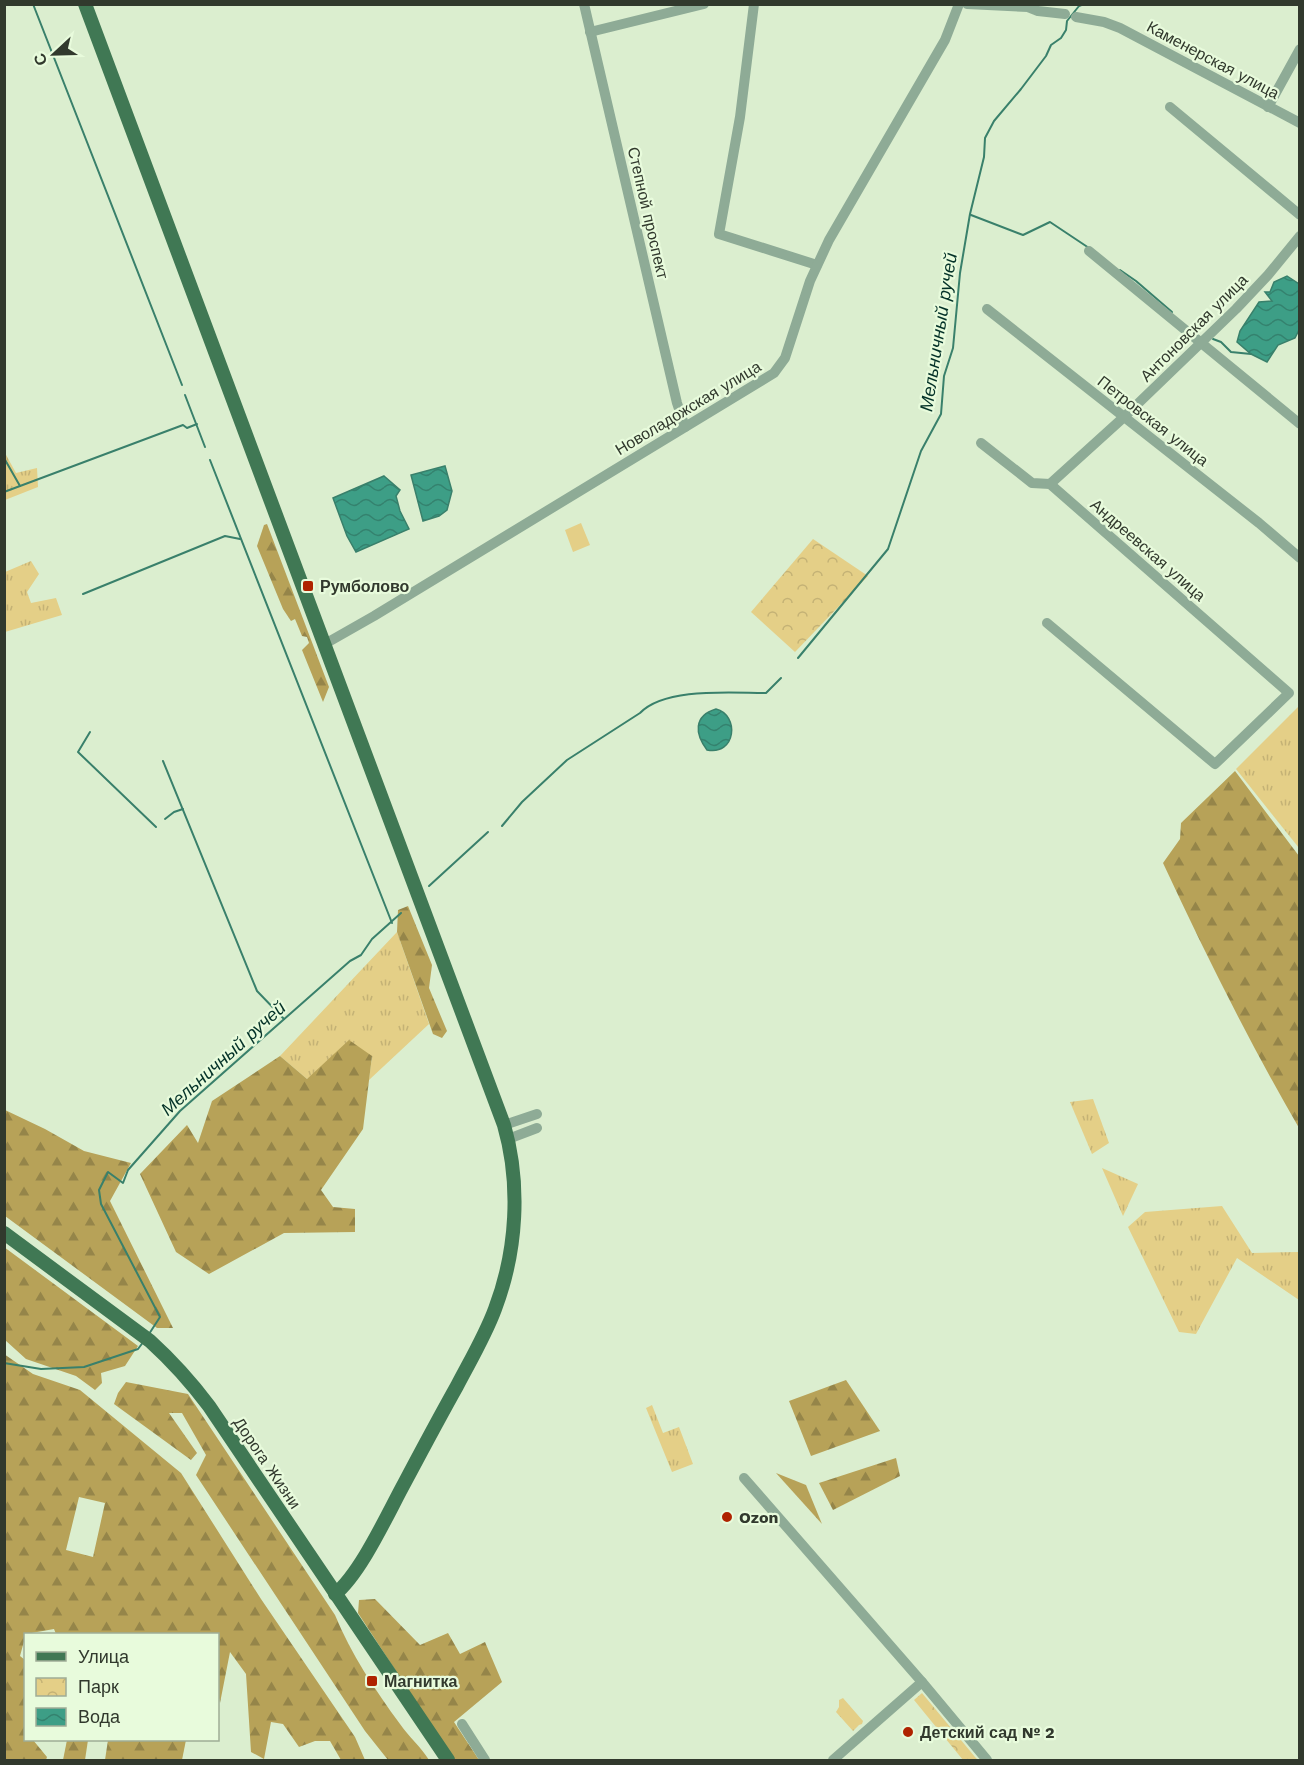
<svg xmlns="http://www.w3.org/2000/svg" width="1304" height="1765" viewBox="0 0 1304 1765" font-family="'Work Sans',sans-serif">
<defs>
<pattern id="grass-tufts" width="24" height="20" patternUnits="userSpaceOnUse" patternTransform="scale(1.5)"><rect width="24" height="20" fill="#e4cf87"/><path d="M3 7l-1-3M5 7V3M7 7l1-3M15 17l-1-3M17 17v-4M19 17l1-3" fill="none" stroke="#c4b275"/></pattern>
<pattern id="forest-firs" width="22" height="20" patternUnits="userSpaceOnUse" patternTransform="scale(1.5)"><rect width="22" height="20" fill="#b7a258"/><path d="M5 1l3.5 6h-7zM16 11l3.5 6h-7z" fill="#958549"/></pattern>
<pattern id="park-crowns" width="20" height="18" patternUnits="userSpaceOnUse" patternTransform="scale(1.5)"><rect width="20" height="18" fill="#e4cf87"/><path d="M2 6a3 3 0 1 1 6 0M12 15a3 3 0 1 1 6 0" fill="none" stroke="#c4b275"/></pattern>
<pattern id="water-waves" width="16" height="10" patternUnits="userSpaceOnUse" patternTransform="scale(1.5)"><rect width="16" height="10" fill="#3d9e86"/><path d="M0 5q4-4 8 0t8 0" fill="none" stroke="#34826e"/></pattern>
</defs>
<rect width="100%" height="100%" fill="#dbeecf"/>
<g fill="url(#grass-tufts)">
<path d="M5,453L16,473L37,468L38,487L5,500Z"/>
<path d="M31,561L39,574L27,592L31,603L56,598L62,615L5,632V572Z"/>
<path d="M1299,706V848L1236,769Z"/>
<path d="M397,932L429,1024L369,1080L372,1056L307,1079L280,1056Z"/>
<path d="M1093,1099L1109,1143L1092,1154L1070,1102Z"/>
<path d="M1102,1168L1138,1184L1123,1216Z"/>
<path d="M1222,1206L1252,1253L1299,1252V1300L1237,1258L1196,1334L1179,1332L1128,1227L1145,1212Z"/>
<path d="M652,1405L663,1433L679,1427L693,1464L672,1472L646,1408Z"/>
<path d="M843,1698L863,1721L862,1724L859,1725L853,1731L836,1712L839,1707V1700Z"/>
</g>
<g fill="url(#forest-firs)" fill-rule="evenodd">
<path d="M267,524L329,687L323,702L302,650L309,643L307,637L302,636L295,619L291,621L283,609L257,546L264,525Z"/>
<path d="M1235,771L1299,856V1128C1249,1042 1205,953 1163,863L1180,839L1181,823Z"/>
<path d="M408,906L432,965L429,988L447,1031L442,1038L433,1034L397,932L398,910Z"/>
<path d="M349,1040L372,1056L363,1129L321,1190L333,1207L355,1209V1232L284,1233L209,1274L176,1252L140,1174L187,1125L198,1143L212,1101L280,1056L307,1079Z"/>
<path d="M5,1110L45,1129L84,1151L131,1163L110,1201L173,1328H157L5,1216Z"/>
<path d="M4,1247L138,1346L125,1366L101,1373L102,1383L95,1390L76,1376L26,1359L5,1340Z"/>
<path d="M4,1354L33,1374L80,1390L181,1473L261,1599L355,1737L365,1760H341L330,1741H315L299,1747L283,1724L271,1722L264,1759L251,1752L246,1674L230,1652L220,1703L218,1693V1634H56L54,1629L26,1634L20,1656L25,1660L26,1740H33L47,1757L46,1760H5ZM79,1497L105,1503L93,1557L66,1550Z"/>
<path d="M846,1380L880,1431L811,1456L789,1401Z"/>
<path d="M126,1382L188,1394L335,1615C351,1654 375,1690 400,1724C409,1737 421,1747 429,1760H388L365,1731L196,1475L206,1455L182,1413H169L197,1453L191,1460L114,1404L118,1393Z"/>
<path d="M896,1458L900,1476L833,1510L819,1483Z"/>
<path d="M776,1473L806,1485L822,1524Z"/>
<path d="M375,1599L420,1645L448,1633L460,1654L485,1642L502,1682L454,1722L479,1760H454L358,1613L359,1600Z"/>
<path d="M67,1740H88L85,1760H63Z"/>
<path d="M108,1740H186L182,1760H105Z"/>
</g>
<g fill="url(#park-crowns)">
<path d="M813,539L868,576L795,652L751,612Z"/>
<path d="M922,1693L975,1757L978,1760H963L914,1700Z"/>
</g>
<path fill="#e4cf87" d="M581,523L590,545L573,552L565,530Z"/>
<g fill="url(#water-waves)" stroke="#39806b" stroke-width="1.5">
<path d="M1287,276L1299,284V330L1295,338L1278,345L1267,362L1251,354L1237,342L1240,331L1259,302L1272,301L1265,292H1270L1274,282Z"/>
<path d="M445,466L452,491L447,510L439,516L423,521L411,475Z"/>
<path d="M384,476L400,490L396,496L400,511L409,529L356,552L347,536L333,498Z"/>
<path d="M716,709C740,715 736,756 707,750C695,734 693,716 716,709Z"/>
</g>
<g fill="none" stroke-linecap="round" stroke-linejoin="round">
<g stroke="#39806b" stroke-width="2">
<path d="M33,4L182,385"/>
<path d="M971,215L1023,235L1050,222L1089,248"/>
<path d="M1120,270L1136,281L1172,312"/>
<path d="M1213,339L1221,342L1231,352L1251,354"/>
<path d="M185,395L205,447"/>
<path d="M4,458L20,486"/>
<path d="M210,460L392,923"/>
<path d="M4,492L183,425L187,428L197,424"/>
<path d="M83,594L225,536L240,539"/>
<path d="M798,658L888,549L921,451L941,414L944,376L953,348L960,273L970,214L984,157L985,138L994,121L1021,89L1046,56L1051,45L1061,38L1066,30L1067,21L1079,6L1084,4"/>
<path d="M90,732L78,752L156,827"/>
<path d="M163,761L257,991L284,1019"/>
<path d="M165,819L174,812L183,809"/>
<path d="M502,826L522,802L567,760L640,713C665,687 731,693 766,693L781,678"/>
<path d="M429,886L488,832"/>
<path d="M149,1334L160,1317L101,1204L99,1190L108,1172L123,1183L128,1170L180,1111L350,961L361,955L372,939L401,913"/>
<path d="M4,1363L41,1369L84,1367L138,1349L144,1341"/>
</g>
<g stroke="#8eab96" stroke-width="10">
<path d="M584,4L677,403L685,427"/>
<path d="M754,4L740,117L719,234L817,265"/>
<path d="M967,4L1028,7L1038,11L1065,14"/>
<path d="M1076,17L1104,22L1120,28L1300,123"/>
<path d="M590,32L704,4"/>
<path d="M1170,107L1300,215"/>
<path d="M1268,107L1300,49"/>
<path d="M1089,251L1300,424"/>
<path d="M987,309L1259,523L1300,558"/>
<path d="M981,443L1032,483L1050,484L1289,693L1215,764L1047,623"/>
<path d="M1050,484L1124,417L1236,309L1268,275L1300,236"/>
<path d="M323,645L374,616L774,373L785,358L810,281L829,240L945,40L959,4"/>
<path d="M504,1125L537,1114"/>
<path d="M508,1139L537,1128"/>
<path d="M744,1478L922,1682L833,1760"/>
<path d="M922,1682L987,1760"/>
<path d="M462,1724L485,1760"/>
</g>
<g stroke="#407854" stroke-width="14">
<path d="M85,4L504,1125C521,1184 517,1251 495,1309C485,1336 470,1361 457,1386C439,1418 422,1450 405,1482C388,1513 361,1573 335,1594"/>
<path d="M4,1233L150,1341C172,1361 191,1382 209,1406L448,1760"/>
</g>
</g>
<g fill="#af2300" stroke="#e8fbdc" stroke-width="2">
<rect x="302" y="580" width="12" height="12" rx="3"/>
<circle cx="727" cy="1517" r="6"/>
<rect x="366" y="1675" width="12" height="12" rx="3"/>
<circle cx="908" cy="1732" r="6"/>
</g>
<g text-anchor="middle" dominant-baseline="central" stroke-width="4.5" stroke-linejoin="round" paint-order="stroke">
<g font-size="16" fill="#31392d" stroke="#e8fbdc">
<text transform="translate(1213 60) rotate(28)">Каменерская улица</text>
<text transform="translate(648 213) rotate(77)">Степной проспект</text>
<text transform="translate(1194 328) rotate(-45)">Антоновская улица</text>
<text transform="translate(688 408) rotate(-31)">Новоладожская улица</text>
<text transform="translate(1153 421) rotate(38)">Петровская улица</text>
<text transform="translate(1148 550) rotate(41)">Андреевская улица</text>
<text transform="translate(267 1463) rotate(56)">Дорога Жизни</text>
</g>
<g font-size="16" font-weight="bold" fill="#31392d" stroke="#e8fbdc" text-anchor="start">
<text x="320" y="586">Румболово</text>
<text x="739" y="1517">Ozon</text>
<text x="384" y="1681">Магнитка</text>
<text x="920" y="1732">Детский сад № 2</text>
</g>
<g font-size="18" font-style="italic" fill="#043228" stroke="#e8fbdc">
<text transform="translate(938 332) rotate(-81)">Мельничный ручей</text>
<text transform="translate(223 1058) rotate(-42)">Мельничный ручей</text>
</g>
</g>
<rect width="1304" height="1765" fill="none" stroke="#31392d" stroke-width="12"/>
<rect x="24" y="1633" width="195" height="108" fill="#e8fbdc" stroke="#9fad96" stroke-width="1.5"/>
<rect x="36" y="1652" width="30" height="9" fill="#407854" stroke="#9fad96" stroke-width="1.5"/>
<text x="78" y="1663" font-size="18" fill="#31392d">Улица</text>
<rect x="36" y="1678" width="30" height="18" fill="url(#park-crowns)" stroke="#9fad96" stroke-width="1.5"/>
<text x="78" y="1693" font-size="18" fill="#31392d">Парк</text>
<rect x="36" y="1708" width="30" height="18" fill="url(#water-waves)" stroke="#9fad96" stroke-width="1.5"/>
<text x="78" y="1723" font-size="18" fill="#31392d">Вода</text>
<g transform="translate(54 54) rotate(248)" stroke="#e8fbdc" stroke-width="4.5" paint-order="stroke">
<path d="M0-4.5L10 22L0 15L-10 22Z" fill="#31392d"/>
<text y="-9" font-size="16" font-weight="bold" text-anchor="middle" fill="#31392d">С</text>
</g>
</svg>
